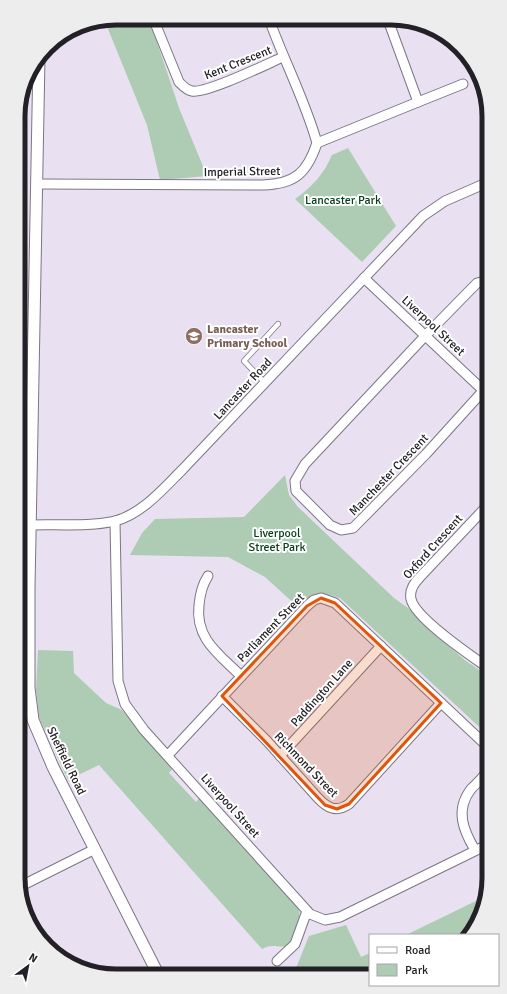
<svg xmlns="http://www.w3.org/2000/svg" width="507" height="994" viewBox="0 0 507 994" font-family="Signika,sans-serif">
<rect width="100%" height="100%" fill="#e9e1f1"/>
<g fill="#adccb3">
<path d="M116,18H149L179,108L207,176L160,180L147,125L106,24L54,43V41L79,25Z"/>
<path d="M348,148L396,226L362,262L295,199C312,187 324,174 332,155Z"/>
<path d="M285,475L289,495L298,507L394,598L415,613L436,635L466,661L487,675L488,735L340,598C320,591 315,593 299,608L265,577L228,557L130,555L142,533L155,519L244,517Z"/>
<path d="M21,506H25L21,573Z"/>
<path d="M38,650L73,651L74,673L106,703L122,710L173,768L169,773L196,802L200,797L299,909C301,917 295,943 286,946C278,948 273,943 262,949L99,765L68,780L39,717L36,690Z"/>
<path d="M484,897L470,935H406Z"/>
<path d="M346,925L361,957L370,953V972L294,973L309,936Z"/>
</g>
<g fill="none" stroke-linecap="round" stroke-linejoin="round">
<defs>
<path id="service" d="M265,383L244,361L278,324"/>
<g id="minor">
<path d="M153,18L179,82C183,86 186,90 192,91C206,94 267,64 283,57"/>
<path d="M418,102L463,84"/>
<path d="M317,143L418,102L388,20"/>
<path d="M37,184L263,185C295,184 307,173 317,143C305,100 284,61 269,19"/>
<path d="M364,278L486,393"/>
<path d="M483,391L426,454L353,528L341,530L330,525L296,491L295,481L305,464L426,335L477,283L485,281"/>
<path d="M486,507L420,577C414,583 409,590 411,599C415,618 470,655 487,667"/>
<path d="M115,521L118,681L125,704L144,730L310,914L325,920L340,917L489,844"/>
<path d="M31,525C55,524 92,527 115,521C142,514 164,488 183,469L423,216L445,201L484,184"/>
<path d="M208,576C202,585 200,594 199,605C195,639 219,654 241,676"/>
<path d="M222,696L267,741L317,797C327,808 336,813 349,804L441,703"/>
<path d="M168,755L307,606L314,600L321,598L335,603L488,747"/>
<path d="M280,756L381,646"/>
<path d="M475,850C463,830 455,810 471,789C477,783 484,777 488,770"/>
<path d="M23,885L95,849"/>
<path d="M277,961L295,944L307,911"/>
</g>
<path id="tertiary" d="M39,58L29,588V688L33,720L53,767L158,974"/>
</defs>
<use href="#service" stroke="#7d7584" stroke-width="6"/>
<use href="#minor" stroke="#7d7584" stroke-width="11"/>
<use href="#tertiary" stroke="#7d7584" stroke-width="13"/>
<use href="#service" stroke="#fff" stroke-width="4.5"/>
<use href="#minor" stroke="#fff" stroke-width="9"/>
<use href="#tertiary" stroke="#fff" stroke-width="11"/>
</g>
<path fill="#de560d" fill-opacity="0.2" stroke="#de560d" stroke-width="3" stroke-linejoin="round" d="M321,598L335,603L441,703L349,804L337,809L325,805L222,696L307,606Z"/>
<defs>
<symbol id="school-disc" viewBox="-11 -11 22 22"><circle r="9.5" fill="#8d6e63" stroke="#fff"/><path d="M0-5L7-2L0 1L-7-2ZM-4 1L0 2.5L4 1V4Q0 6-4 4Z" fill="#fff"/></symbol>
</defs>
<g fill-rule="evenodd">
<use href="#school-disc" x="184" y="326" width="20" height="20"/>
</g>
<g text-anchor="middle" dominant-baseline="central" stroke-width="4" stroke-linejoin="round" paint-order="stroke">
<g font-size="12" fill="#232026" stroke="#fff">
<text transform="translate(238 63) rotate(-22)">Kent Crescent</text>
<text transform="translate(242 172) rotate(-1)">Imperial Street</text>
<text transform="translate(433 326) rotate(43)">Liverpool Street</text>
<text transform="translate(243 389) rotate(-47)">Lancaster Road</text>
<text transform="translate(389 475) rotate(-46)">Manchester Crescent</text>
<text transform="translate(433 547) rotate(-48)">Oxford Crescent</text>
<text transform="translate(271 628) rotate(-46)">Parliament Street</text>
<text transform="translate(322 693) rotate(-48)">Paddington Lane</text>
<text transform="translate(66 761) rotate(64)">Sheffield Road</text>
<text transform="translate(306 765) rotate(46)">Richmond Street</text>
<text transform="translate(230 806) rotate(48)">Liverpool Street</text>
</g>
<g font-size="12" fill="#07401c" stroke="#fff">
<text x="343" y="200">Lancaster Park</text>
<text x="277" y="533">Liverpool<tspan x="277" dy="14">Street Park</tspan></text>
</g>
<g font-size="12" font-weight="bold" fill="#785e54" stroke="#fff" text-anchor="start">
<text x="207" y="329">Lancaster<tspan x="207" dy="14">Primary School</tspan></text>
</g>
</g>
<path d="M0 0H507V994H0ZM116 25H391A91 91 0 0 1 482 116V878A91 91 0 0 1 391 969H116A91 91 0 0 1 25 878V116A91 91 0 0 1 116 25Z" fill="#ededee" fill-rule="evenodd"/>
<path fill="none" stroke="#232026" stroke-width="5" d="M116 25H391A91 91 0 0 1 482 116V878A91 91 0 0 1 391 969H116A91 91 0 0 1 25 878V116A91 91 0 0 1 116 25Z"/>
<rect x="369" y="934" width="130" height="52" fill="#ffffff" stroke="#a7a6a8"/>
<rect x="377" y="947" width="20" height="6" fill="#ffffff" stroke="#a7a6a8"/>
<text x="405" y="954" font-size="12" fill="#232026">Road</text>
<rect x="377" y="964" width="20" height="12" fill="#adccb3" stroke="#a7a6a8"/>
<text x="405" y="974" font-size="12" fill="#232026">Park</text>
<g transform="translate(28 966) rotate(32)" stroke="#ffffff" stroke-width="3" paint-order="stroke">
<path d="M0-3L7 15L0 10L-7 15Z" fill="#232026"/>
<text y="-6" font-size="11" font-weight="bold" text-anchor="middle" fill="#232026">N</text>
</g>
</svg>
